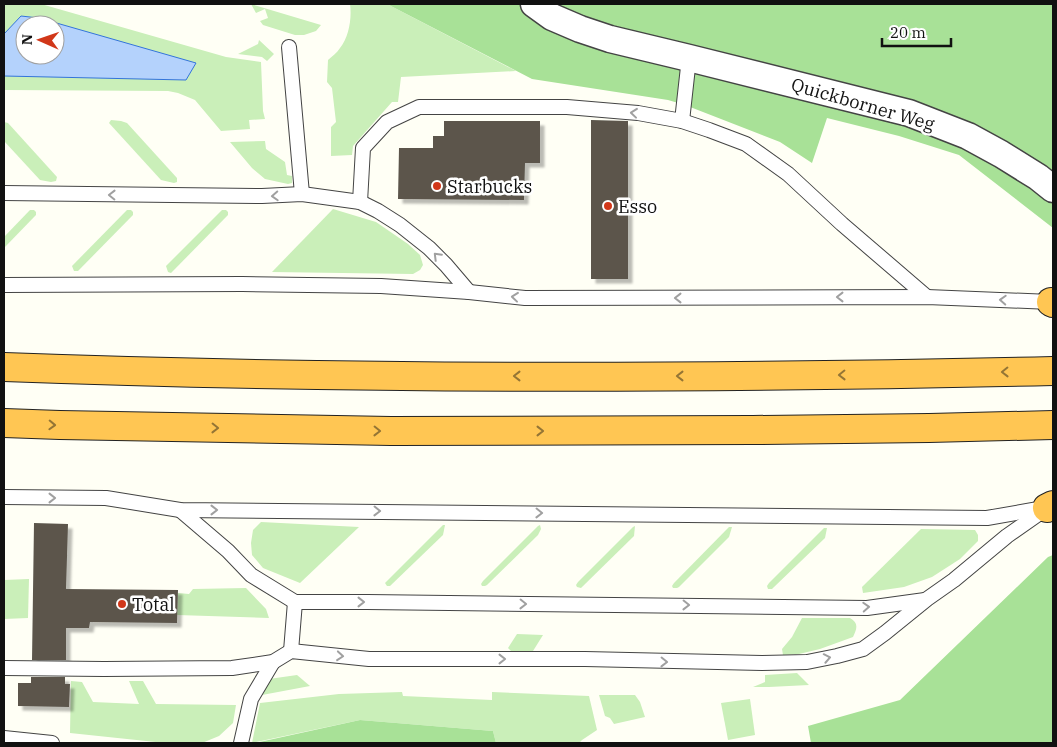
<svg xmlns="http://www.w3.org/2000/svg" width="1057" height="747" viewBox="0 0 1057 747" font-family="'IBM Plex Serif',serif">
<defs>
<filter id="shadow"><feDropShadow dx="4.5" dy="4.5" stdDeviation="1" flood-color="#0004"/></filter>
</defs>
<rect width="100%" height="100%" fill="#fffff5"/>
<g fill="#caefb9" fill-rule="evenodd">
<path d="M4,4H41L226,57L261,62L263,111L265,119L249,120L250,129L221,131L195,100L178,93L168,91L4,90ZM25,25H55V55H25Z"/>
<path d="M251,4L321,25L316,31L304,35H295L263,25L260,21L268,18L265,9L256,13Z"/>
<path d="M350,4H387L516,71L401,77L398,102H392L353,146L352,155L331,156V127L336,122L332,88L327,82L328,60C332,56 337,53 340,48C349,37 352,18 350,4Z"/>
<path d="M259,40L274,54L267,61L262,57L238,54L258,44Z"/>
<path d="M111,120L121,121L127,123L177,178V182L174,183L161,180L109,123Z"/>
<path d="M4,122L8,123L57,177L56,181L51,182L40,180L4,141Z"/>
<path d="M265,141L266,149L285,162L287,175L292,176V183L288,184L265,179L252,168L230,142Z"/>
<path d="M333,209L376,222L408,244L420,255L423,265L420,270L413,274L272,272Z"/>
<path d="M30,210H34L36,212V215L4,248V237Z"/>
<path d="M127,210H131L133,212V215L78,271H74L72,266Z"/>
<path d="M222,210H226L228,212V215L171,273L168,272L166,266Z"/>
<path d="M261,522L359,527L300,583L263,568L252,555L251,543L253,530Z"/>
<path d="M443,525H445L443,535L390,586H387L385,583Z"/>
<path d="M540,525L541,529L538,535L487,585L485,586H482L481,584L483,581L538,526Z"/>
<path d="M635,526L634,536L581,588L577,587L576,585L578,582L633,527Z"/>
<path d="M729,527H732L729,537L679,587L677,588H673L672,586L674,583Z"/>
<path d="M824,528H827L825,538L774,587L772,589H768L767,586L769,583Z"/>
<path d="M921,529L975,530L978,535V541L960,559L932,577L904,587L863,593L862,587Z"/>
<path d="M29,579L28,618L4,619V580Z"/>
<path d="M246,588L266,609L269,618L177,615L178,593L189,594L193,589Z"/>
<path d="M802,618H850C859,623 857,629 853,637L820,649L799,654L783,655L782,649L792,637Z"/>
<path d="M517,634L543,635L533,651H511L508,648Z"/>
<path d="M797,673L809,685L769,687H753L765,682V675Z"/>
<path d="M297,675L310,686L262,695L269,679Z"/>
<path d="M71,681L82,682L93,702L139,704L129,681H143L156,704L236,705L233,723L219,736L202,743H165L70,733Z"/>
<path d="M402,692L403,696L492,700V692L589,696L597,730L582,740L579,743H496L493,731L360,720L252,743L260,703L339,694Z"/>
<path d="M599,695H635L640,702L645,717L614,724L610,718L605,716Z"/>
<path d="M750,699L755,735L728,740L721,703Z"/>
</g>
<g fill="#a8e197">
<path d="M387,4H1053V228L959,155L899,136L827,118L812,163L780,142L685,105L668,100L532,79Z"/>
<path d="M1053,555V743H811L808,726L900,700L1048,557Z"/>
<path d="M360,720L493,731L496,743H255Z"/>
</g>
<path fill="#b4d2fc" stroke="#3374db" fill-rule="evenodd" d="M21,16L39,18L196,63L186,80L4,76V34ZM25,25H55V55H25Z"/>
<g fill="#5b554c" filter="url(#shadow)">
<path d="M591,120L628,121V279H591Z"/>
<path d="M444,121H540V163H525L524,200L398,199L399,148H433V136H444Z"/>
<path d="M34,523L68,524L66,589L178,590L177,623L90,622L89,628H66V660H32Z"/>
<path d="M31,677H65V684H70L69,707L18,706V683H31Z"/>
</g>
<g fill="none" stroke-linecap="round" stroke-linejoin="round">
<defs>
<g id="service">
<path d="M289,47L302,194"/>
<path d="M682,121L689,58"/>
<path d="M4,193L262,196L302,194L360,202L378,211L400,225L429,248L446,265L469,292"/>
<path d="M360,202L363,148L387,122L419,107H567L638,113L682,121L709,130L746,144L788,174L842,224L927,297"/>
<path d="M4,285L242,284L381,286L469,292L525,298L927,297L1051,302"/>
<path d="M4,497L106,498L180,510L987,518L1044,508"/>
<path d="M180,510L228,551L251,575L295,602H367L867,608L925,600"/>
<path d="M291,651L295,602"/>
<path d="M4,668L104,669L232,668L273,662L291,651L369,659H585L762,663L807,662L837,656L863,649L885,633L927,599L954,580L1007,536L1047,508"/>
<path d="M4,738L52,743"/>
<path d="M241,743L251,699L273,662"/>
</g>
<path id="minor" d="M534,4L552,17L580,29L610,39L689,58L909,113L968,136L1001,154L1038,177L1053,189"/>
<g id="motorway">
<path d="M1051,302L1053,303"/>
<path d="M4,367C353,380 704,379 1053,371"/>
<path d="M4,423L60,425L391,431L753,430L929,428L1053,425"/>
<path d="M1047,508L1053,505"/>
</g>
</defs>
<use href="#service" stroke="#444" stroke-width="16"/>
<use href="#minor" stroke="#444" stroke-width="29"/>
<use href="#motorway" stroke="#222" stroke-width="30"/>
<use href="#service" stroke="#fff" stroke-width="14"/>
<use href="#minor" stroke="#fff" stroke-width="26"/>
<use href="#motorway" stroke="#ffc653" stroke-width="28"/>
</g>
<defs><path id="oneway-chevron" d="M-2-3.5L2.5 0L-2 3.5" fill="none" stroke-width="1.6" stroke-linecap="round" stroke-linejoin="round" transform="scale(1.25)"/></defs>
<g stroke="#a0a0a0">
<use href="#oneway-chevron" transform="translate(634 113) rotate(-174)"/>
<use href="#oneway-chevron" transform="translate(112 195) rotate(-179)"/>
<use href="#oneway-chevron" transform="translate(275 196) rotate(177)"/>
<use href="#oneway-chevron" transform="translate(437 256) rotate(-135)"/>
<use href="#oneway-chevron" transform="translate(515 297) rotate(-174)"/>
<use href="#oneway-chevron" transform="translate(840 297) rotate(180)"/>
<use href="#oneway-chevron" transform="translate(678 298) rotate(180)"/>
<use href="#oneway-chevron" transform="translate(1003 300) rotate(-177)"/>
<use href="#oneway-chevron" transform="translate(52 498)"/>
<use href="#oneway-chevron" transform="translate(214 510)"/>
<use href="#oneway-chevron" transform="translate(377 511) rotate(1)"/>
<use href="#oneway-chevron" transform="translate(539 513) rotate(1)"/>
<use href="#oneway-chevron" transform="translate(361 602)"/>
<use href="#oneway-chevron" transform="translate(523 604) rotate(1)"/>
<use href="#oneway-chevron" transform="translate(686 605) rotate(1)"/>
<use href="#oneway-chevron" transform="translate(866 607) rotate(-3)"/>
<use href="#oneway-chevron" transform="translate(340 656) rotate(5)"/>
<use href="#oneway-chevron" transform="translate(827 658) rotate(-11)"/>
<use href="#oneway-chevron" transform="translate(502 659)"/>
<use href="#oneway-chevron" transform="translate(664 662) rotate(1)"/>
</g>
<g stroke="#947535">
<use href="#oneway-chevron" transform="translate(1005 372) rotate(179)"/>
<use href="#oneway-chevron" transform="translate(842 375) rotate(179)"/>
<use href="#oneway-chevron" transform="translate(517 376) rotate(-180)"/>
<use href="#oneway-chevron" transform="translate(680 376) rotate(-180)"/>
<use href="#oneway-chevron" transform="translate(52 425) rotate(2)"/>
<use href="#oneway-chevron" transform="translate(215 428) rotate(1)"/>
<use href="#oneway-chevron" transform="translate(377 431) rotate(1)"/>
<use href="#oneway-chevron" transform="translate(540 431)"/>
</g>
<g fill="#d13719" stroke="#fff" stroke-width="2">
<circle cx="437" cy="186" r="5"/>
<circle cx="608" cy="206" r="5"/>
<circle cx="122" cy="604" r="5"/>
</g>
<g text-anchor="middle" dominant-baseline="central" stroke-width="5" stroke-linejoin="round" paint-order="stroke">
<g font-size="18" fill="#111" stroke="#fff">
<text transform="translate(863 104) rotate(16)">Quickborner Weg</text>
</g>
<g font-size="18" fill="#111" stroke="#fff" text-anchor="start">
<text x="447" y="186">Starbucks</text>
<text x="618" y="206">Esso</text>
<text x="132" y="604">Total</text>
</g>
</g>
<rect width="1057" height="747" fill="none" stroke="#111111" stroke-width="10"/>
<g transform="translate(40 40) rotate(272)"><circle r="24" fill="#ffffff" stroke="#a0a0a0"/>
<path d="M0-4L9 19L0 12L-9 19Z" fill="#d13719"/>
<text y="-8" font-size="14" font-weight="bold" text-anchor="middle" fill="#111111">N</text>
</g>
<path d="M882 38v8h69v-8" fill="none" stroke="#111111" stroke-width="2.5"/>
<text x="890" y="38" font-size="15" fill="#111111" stroke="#ffffff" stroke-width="4" paint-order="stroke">20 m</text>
</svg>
